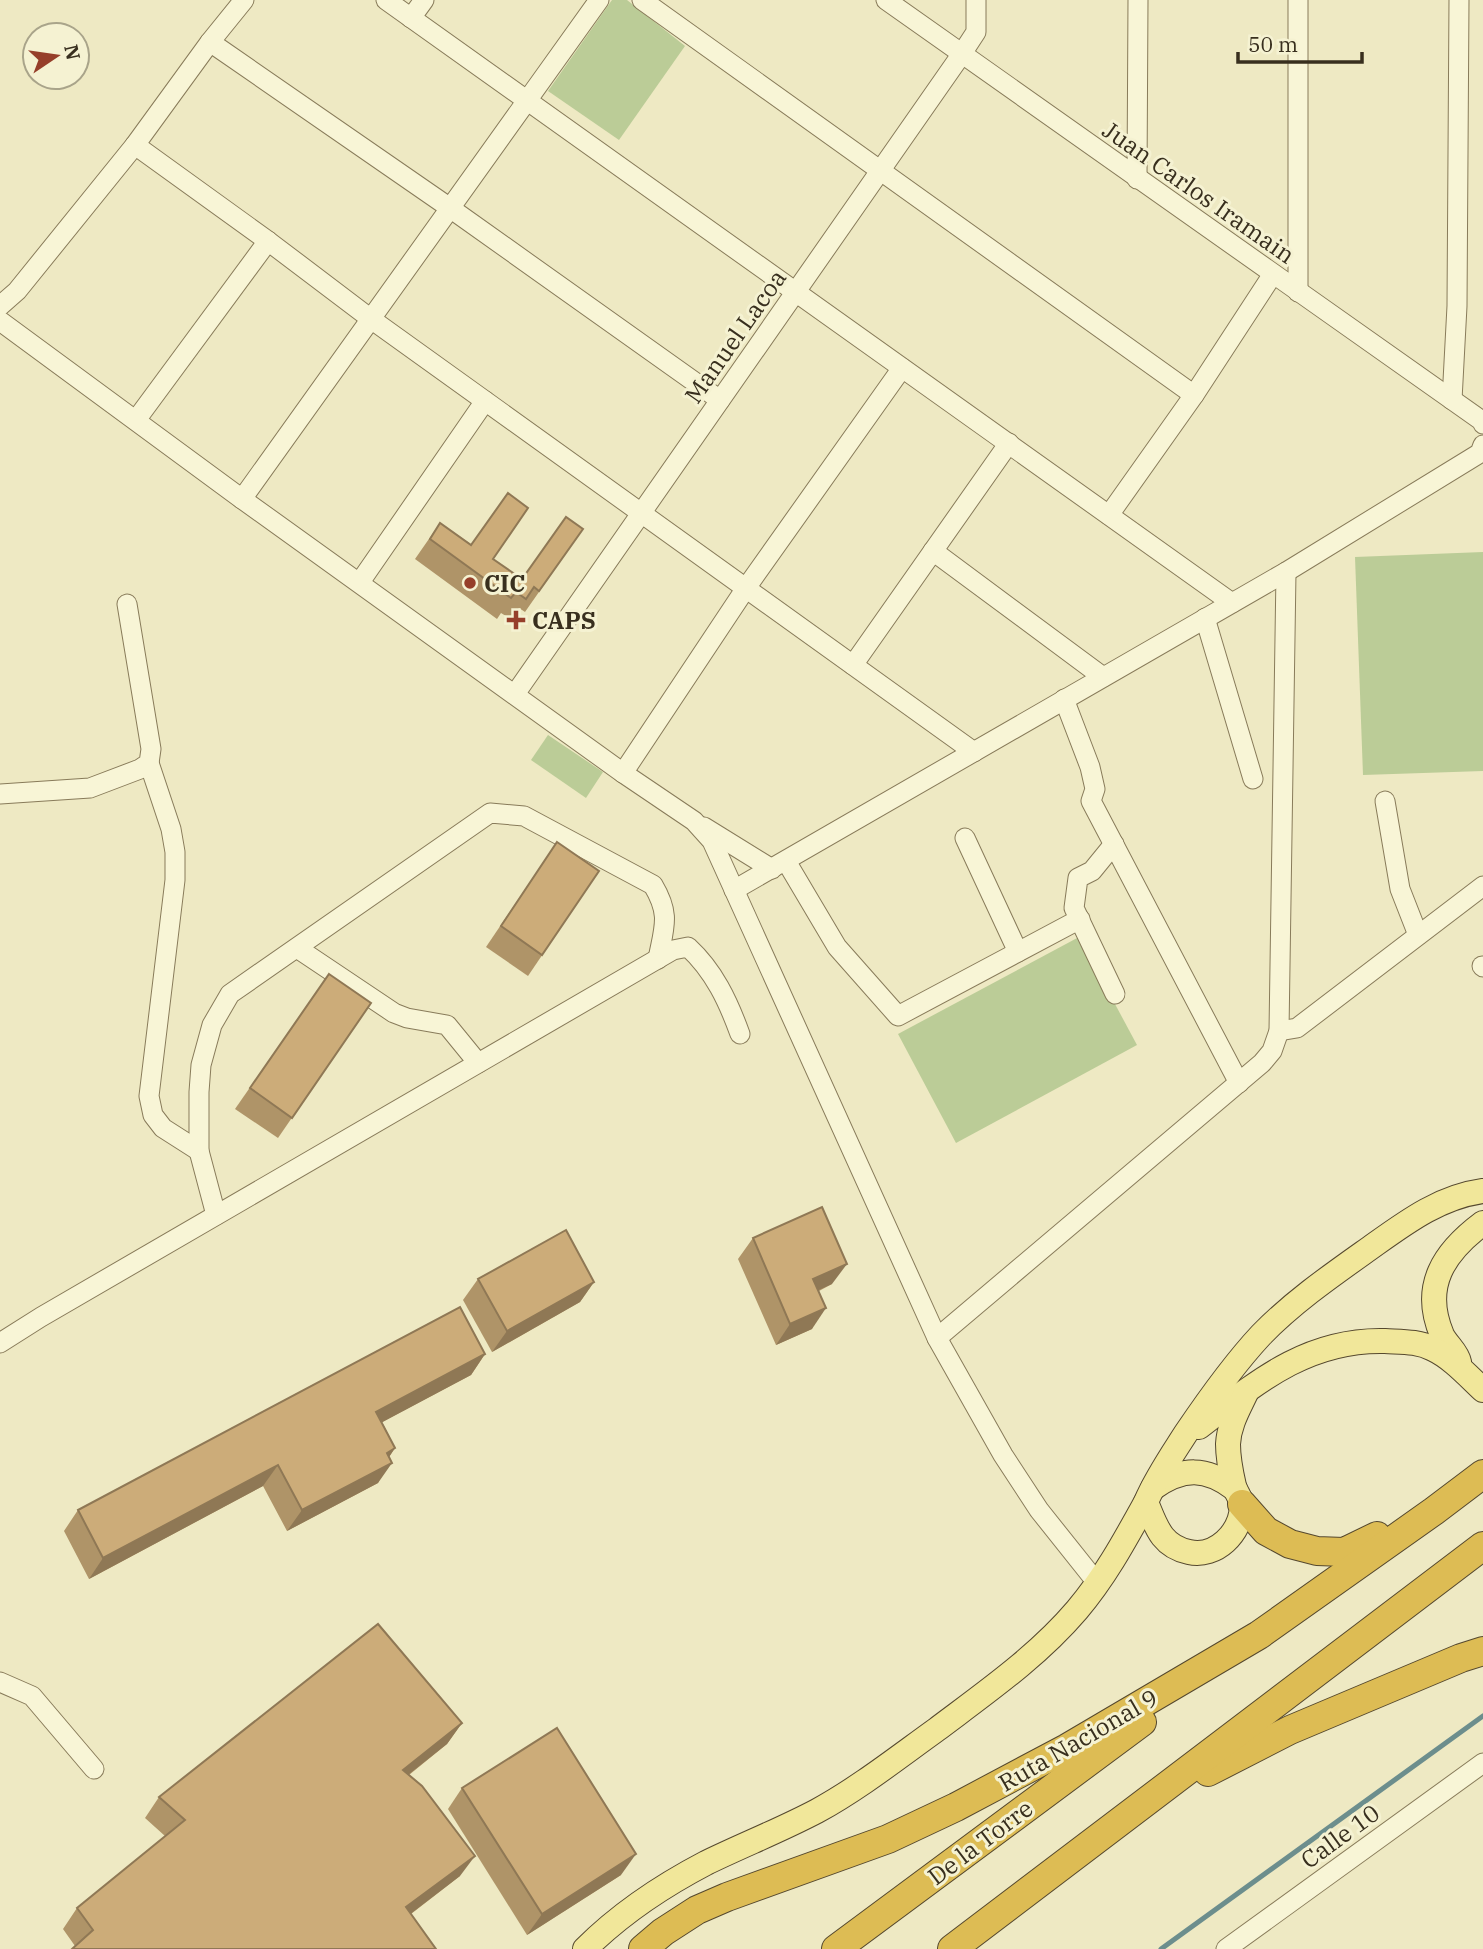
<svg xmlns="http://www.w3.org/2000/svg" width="1483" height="1949" viewBox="0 0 1483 1949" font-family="'IBM Plex Serif',serif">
<rect width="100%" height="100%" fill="#eee9c3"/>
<g fill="#bbcc97">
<path d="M612,0H627L685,46L619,140L548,91Z"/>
<path d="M1483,552V771L1363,775L1355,557Z"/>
<path d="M548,735L603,772L586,798L531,760Z"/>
<path d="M1079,937L1137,1045L956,1143L898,1034Z"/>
</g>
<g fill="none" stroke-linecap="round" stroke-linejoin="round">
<path stroke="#6c8e8d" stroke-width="5" d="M1161,1949L1483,1716"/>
<defs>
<g id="minor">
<path d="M386,0L1232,603"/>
<path d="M642,0L1194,395"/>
<path d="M886,0L1482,421L1483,424"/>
<path d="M1298,0V292"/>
<path d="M411,18L424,0"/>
<path d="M210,42L450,208L720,400"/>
<path d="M135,145L268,241L371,319L974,752"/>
<path d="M1137,179L1138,0"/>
<path d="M0,306L17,291L135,145L210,42L244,0"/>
<path d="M0,321L242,499L623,773L694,821L712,841L937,1338L1003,1455L1039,1510L1098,1584"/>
<path d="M1452,400L1457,306L1459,0"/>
<path d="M136,420L268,241"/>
<path d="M242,499L599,0"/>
<path d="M1109,515L1194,395L1273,274"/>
<path d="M933,551L1103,677"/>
<path d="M360,582L485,401"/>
<path d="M1205,618L1253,779"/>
<path d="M853,665L1009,443"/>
<path d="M515,694L961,55L976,32V0"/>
<path d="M1064,699L1090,767L1095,789L1091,801L1239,1083"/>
<path d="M149,763L171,829L175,852V880L149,1096L153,1115L163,1128L199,1151"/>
<path d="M623,773L746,588L902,368"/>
<path d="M0,794L90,788L140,769L149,763L151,749L127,604"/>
<path d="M1385,801L1400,889L1418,935"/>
<path d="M704,827L772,869"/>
<path d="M965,838L1018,952"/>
<path d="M1114,844L1092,871L1078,878L1074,908L1115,994"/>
<path d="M786,861L837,947L898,1016L1080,919"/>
<path d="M734,890L1286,572L1480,453L1483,445"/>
<path d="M297,948L394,1013L407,1018L447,1025L478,1063"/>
<path d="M1482,966L1483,967"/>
<path d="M1279,1031L1297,1028L1483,886"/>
<path d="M216,1215L199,1151V1092L201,1065L212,1025L230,994L490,813L524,816L653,885C671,915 664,927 658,959"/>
<path d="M937,1338L1262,1063L1272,1051L1279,1031L1286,572"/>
<path d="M0,1343L41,1317L673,950L688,947C714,971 728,1001 740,1034"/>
<path d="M0,1682L32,1696L94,1769"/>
<path d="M1226,1949L1483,1763"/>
</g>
<g id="major">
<path d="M1459,1362C1457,1352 1447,1345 1442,1335C1421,1286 1444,1252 1483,1223"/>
<path d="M1199,1427C1257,1382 1307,1339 1385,1341C1401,1342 1418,1341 1433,1349C1452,1358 1468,1376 1483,1390"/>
<path d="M1153,1488C1183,1467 1206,1467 1235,1489"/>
<path d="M1146,1502C1156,1526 1161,1546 1189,1552C1216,1558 1241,1533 1242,1506C1242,1499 1236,1493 1234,1486C1231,1473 1228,1457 1228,1444C1229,1425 1238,1410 1246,1393"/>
<path d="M585,1949C620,1914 662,1886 706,1863C743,1845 781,1830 817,1811C859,1788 897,1758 936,1730C985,1693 1037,1657 1077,1610C1105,1577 1125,1540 1146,1502C1156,1478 1172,1455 1186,1433C1209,1399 1233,1365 1261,1335C1293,1302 1332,1275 1370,1248C1405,1223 1439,1197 1483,1191"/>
</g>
<g id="highway">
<path d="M1242,1504L1266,1531L1290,1544L1317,1551L1344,1552L1377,1536"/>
<path d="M1208,1772L1290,1730L1461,1658L1483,1651"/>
<path d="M643,1949L663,1932L697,1910L727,1897L888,1839L956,1807L1067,1748L1259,1635L1434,1511L1483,1474"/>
<path d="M836,1949L1142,1722"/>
<path d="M952,1949L1483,1546"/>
</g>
</defs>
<use href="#minor" stroke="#887b5a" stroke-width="21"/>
<use href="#major" stroke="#55482e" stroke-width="26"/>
<use href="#highway" stroke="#55482e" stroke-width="30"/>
<use href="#minor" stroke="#f8f5d6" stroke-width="19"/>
<use href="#major" stroke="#f1e79a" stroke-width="24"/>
<use href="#highway" stroke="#ddbc54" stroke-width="28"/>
</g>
<g fill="#af9468">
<path d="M440,523L522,579L583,529L525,612L519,608L511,619L501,613L497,619L415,559Z"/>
<path d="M557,842L599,871L528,976L486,947Z"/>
<path d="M329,974L371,1003L278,1138L235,1109Z"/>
<path d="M753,1238L832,1284L819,1291L812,1329L776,1345L738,1259Z"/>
<path d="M478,1279L594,1282L580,1302L492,1352L463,1300Z"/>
<path d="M485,1354L471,1375L382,1422L395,1448L389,1457L378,1483L287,1531L263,1486L89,1579L64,1531L78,1510Z"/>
<path d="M462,1723L447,1744L409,1775L460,1876L411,1914L75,1946L63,1929L77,1908L165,1836L145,1818L159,1797Z"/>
<path d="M462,1788L621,1875L527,1935L448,1809Z"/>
</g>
<g fill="#8f7855">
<path d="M847,1264L832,1284L799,1299L813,1279Z"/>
<path d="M594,1282L580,1302L492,1352L507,1331Z"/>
<path d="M826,1308L812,1329L776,1345L790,1324Z"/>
<path d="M485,1354L471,1375L362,1433L376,1412Z"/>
<path d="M395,1448L381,1469L392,1463L378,1483L287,1531L302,1510Z"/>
<path d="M278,1465L263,1486L89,1579L103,1558Z"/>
<path d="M462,1723L447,1744L389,1790L403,1770Z"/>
<path d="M636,1854L621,1875L527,1935L542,1914Z"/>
<path d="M475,1856L460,1876L392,1928L406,1907Z"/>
</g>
<g fill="#ccac79" stroke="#8f7855" stroke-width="2">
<path d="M508,493L528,508L493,559L522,579L566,517L583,529L539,591L534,587L526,599L516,592L511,598L430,539L440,523L471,545Z"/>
<path d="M557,842L599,871L542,955L501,926Z"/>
<path d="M329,974L371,1003L292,1118L250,1088Z"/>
<path d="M822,1207L847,1264L813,1279L826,1308L790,1324L753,1238Z"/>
<path d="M566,1230L594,1282L507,1331L478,1279Z"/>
<path d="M460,1307L485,1354L376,1412L395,1448L387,1453L392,1463L302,1510L278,1465L103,1558L78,1510Z"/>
<path d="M378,1624L462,1723L403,1770L422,1786L475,1856L406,1907L436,1949H72L93,1930L77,1908L185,1820L159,1797Z"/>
<path d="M557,1728L636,1854L542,1914L462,1788Z"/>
</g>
<g fill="#963f2a" stroke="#f5f2d2" stroke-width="2.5">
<circle cx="470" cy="583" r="7"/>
<path d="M512.5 609.5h7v7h7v7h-7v7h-7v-7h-7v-7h7z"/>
</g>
<g text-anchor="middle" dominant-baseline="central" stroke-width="6" stroke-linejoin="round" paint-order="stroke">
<g font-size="24" fill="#382f1e" stroke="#f5f2d2">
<text transform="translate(1199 192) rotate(35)">Juan Carlos Iramain</text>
<text transform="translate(735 336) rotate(-55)">Manuel Lacoa</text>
<text transform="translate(1078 1740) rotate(-30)">Ruta Nacional 9</text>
<text transform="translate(1340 1836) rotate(-36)">Calle 10</text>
<text transform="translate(980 1842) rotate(-37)">De la Torre</text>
</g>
<g font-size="24" font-weight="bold" fill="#382f1e" stroke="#f5f2d2" text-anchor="start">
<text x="484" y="583">CIC</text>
<text x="532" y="620">CAPS</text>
</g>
</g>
<g transform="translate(56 56) rotate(77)"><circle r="33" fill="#f5f2d2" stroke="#a9a48a" stroke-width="2"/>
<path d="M0-5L12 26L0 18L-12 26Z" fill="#963f2a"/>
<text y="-10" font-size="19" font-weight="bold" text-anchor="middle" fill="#382f1e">N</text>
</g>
<path d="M1238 52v10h124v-10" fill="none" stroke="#382f1e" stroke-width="3.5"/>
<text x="1248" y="52" font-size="21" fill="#382f1e" stroke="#f5f2d2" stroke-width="5" paint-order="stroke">50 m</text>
</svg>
